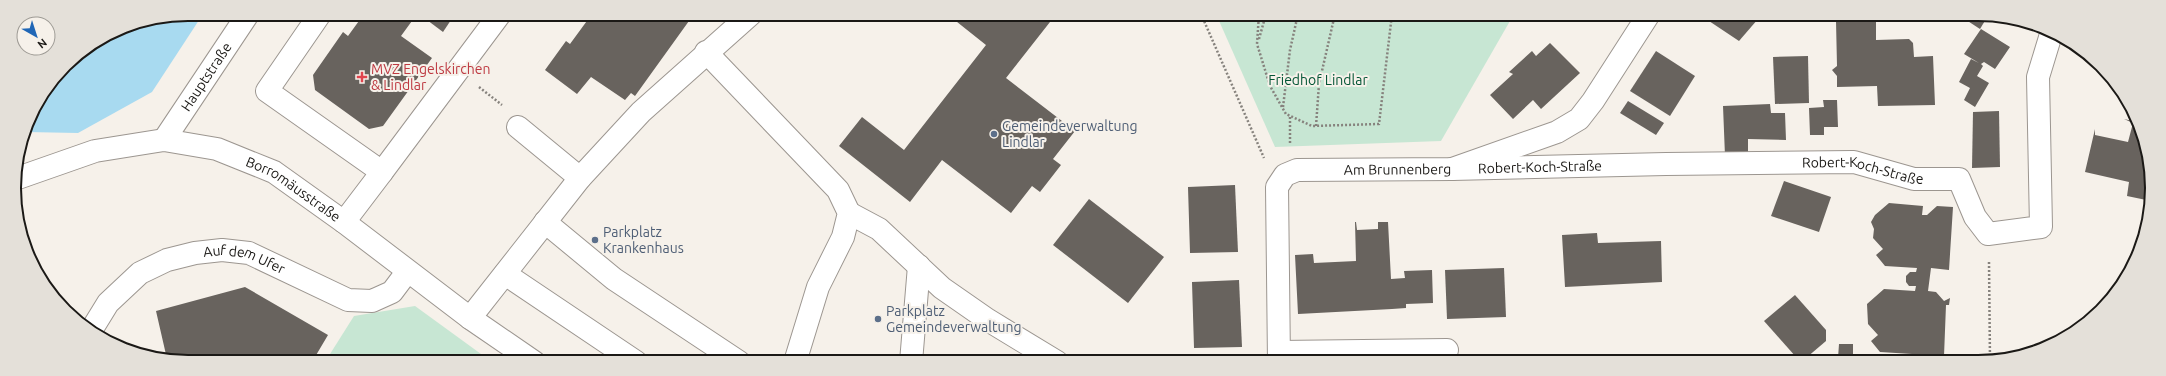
<svg xmlns="http://www.w3.org/2000/svg" width="2166" height="376" viewBox="0 0 2166 376" font-family="Ubuntu,sans-serif">
<rect width="100%" height="100%" fill="#f6f1ea"/>
<g fill="#c7e6d3">
<path d="M1216,14H1514L1441,141L1275,147Z"/>
<path d="M415,306L492,362H325L354,316Z"/>
</g>
<path fill="#a8daf0" d="M188,14H203L152,92L78,133L26,132L32,111L65,65L122,27Z"/>
<g fill="#68635e">
<path d="M364,14H370L376,18L379,14H417L401,36L432,58L383,126L369,129L315,90L313,75L343,32L348,36Z"/>
<path d="M419,14H455L443,32Z"/>
<path d="M592,14H694L635,96L631,93L625,100L591,77L577,94L545,70L566,41L570,44Z"/>
<path d="M947,14H1041L1050,22L1006,78L1075,131L1053,159L1061,165L1040,192L1032,186L1011,213L942,160L910,202L839,146L862,117L904,150L986,45Z"/>
<path d="M1582,14H1594L1590,20Z"/>
<path d="M1709,14H1750L1758,19L1739,41L1706,19Z"/>
<path d="M1957,14H1989L1980,29Z"/>
<path d="M1876,20V40L1909,39L1913,43L1914,57L1933,56L1935,105L1878,106L1877,86L1837,87V76L1832,70L1837,66L1836,21Z"/>
<path d="M1981,29L2010,47L1995,69L1984,62L1981,64L1983,66L1977,76L1989,83L1975,107L1964,100L1970,88L1959,82L1971,59L1979,63L1964,54Z"/>
<path d="M1550,43L1580,73L1541,109L1533,100L1513,119L1490,95L1513,74L1509,72L1532,51L1536,56Z"/>
<path d="M1656,51L1695,76L1670,116L1630,91Z"/>
<path d="M1808,56L1809,103L1775,104L1773,57Z"/>
<path d="M2107,72L2109,73L2113,80L2106,79Z"/>
<path d="M1823,100H1837L1838,127H1824V135H1810L1809,108L1824,107Z"/>
<path d="M1628,101L1664,123L1656,135L1620,113Z"/>
<path d="M1770,104L1771,113H1785L1786,140L1748,139V155L1725,156L1723,106Z"/>
<path d="M1999,111L2000,167L1972,168L1973,112Z"/>
<path d="M2124,119L2137,122L2143,132L2151,201L2127,196L2129,182L2085,172L2095,129V135L2128,142L2133,123Z"/>
<path d="M1784,181L1831,197L1819,232L1771,216Z"/>
<path d="M1235,185L1238,252L1190,253L1188,187Z"/>
<path d="M1089,199L1164,257L1128,303L1053,245Z"/>
<path d="M1889,203L1923,206L1922,215H1927L1937,206L1953,207L1949,270L1931,268L1928,291L1936,292L1944,301L1950,298L1949,305H1946L1944,356L1880,352L1871,341L1878,335L1868,324L1867,304L1884,289L1915,291L1916,286H1909L1906,282V276L1910,272H1916L1917,268L1885,266L1876,255L1883,249L1873,238L1874,229L1871,222L1875,215Z"/>
<path d="M1355,222H1356L1357,230L1378,229V222H1388L1391,279L1405,278L1404,271L1432,270L1433,303L1406,304V308L1392,309L1298,314L1295,255L1313,254L1314,263L1356,261Z"/>
<path d="M1597,233L1598,243L1661,241L1662,282L1565,287L1562,235Z"/>
<path d="M1504,268L1506,317L1447,319L1445,270Z"/>
<path d="M1239,280L1242,347L1194,348L1192,282Z"/>
<path d="M245,287L328,335L312,362H251L245,358L229,362H176L167,359L156,311Z"/>
<path d="M1795,295L1826,330V341L1806,358L1796,357L1764,321Z"/>
<path d="M1839,344H1853V362H1828L1829,358H1838Z"/>
</g>
<g fill="none" stroke-linecap="round" stroke-linejoin="round">
<defs>
<g id="minor">
<path d="M320,14L267,91L382,172L344,222"/>
<path d="M706,52L838,190L849,213L843,237L818,287L795,362"/>
<path d="M518,127L580,178"/>
<path id="s1" d="M164,140L248,14"/>
<path id="s2" d="M1452,169L1666,164L1854,162L1914,179H1959L1975,217L1988,234L2041,227L2038,77L2052,31"/>
<path d="M382,172L500,14"/>
<path id="s3" d="M15,179L95,151L164,140L217,149L274,172L344,222L470,318L534,362"/>
<path d="M849,213L879,229L942,288L988,320L1057,362"/>
<path d="M545,222L614,279L739,362"/>
<path d="M505,274L636,362"/>
<path d="M470,318L580,178L641,112L751,14"/>
<path id="s4" d="M92,329L108,303L140,273L167,260L195,253L222,250L249,253L348,300L372,301L392,292L407,272"/>
<path d="M1279,352L1447,350"/>
<path d="M911,362L919,266"/>
<path id="s5" d="M1279,362L1277,187L1285,175L1297,170L1452,169L1557,132L1579,119L1593,101L1649,14"/>
</g>
</defs>
<use href="#minor" stroke="#9c9690" stroke-width="24"/>
<g stroke="#86827d" stroke-width="2.5" stroke-dasharray="2 2" stroke-linecap="butt">
<path d="M1201,14L1264,158"/>
<path d="M1259,14L1257,44L1270,86L1286,114L1312,126L1379,124L1392,14"/>
<path d="M1259,39L1266,14"/>
<path d="M479,87L502,105"/>
<path d="M1283,107L1290,50L1298,14"/>
<path d="M1316,126L1319,84L1335,14"/>
<path d="M1290,143V115"/>
<path d="M1989,262L1990,361"/>
</g>
<use href="#minor" stroke="#fff" stroke-width="22"/>
</g>
<path fill="#e0444e" stroke="#f6f1ea" stroke-width="1.5" d="M360 71h4v4h4v4h-4v4h-4v-4h-4v-4h4z"/>
<g fill="#5c6f8a" stroke="#f6f1ea" stroke-width="1.5">
<circle cx="994" cy="134" r="4"/>
<circle cx="595" cy="240" r="4"/>
<circle cx="878" cy="319" r="4"/>
</g>
<g text-anchor="middle" dominant-baseline="central" stroke-width="4" stroke-linejoin="round" paint-order="stroke">
<g font-size="14" fill="#be3a42" stroke="#f6f1ea" text-anchor="start">
<text x="371" y="69">MVZ Engelskirchen<tspan x="371" dy="16">&amp; Lindlar</tspan></text>
</g>
<g font-size="14" fill="#1b1916" stroke="#f6f1ea">
<text stroke="none"><textPath href="#s1" startOffset="76">Hauptstraße</textPath></text>
<text stroke="none"><textPath href="#s2" startOffset="88">Robert-Koch-Straße</textPath></text>
<text stroke="none"><textPath href="#s5" startOffset="303">Am Brunnenberg</textPath></text>
<text stroke="none"><textPath href="#s2" startOffset="412">Robert-Koch-Straße</textPath></text>
<text stroke="none"><textPath href="#s3" startOffset="295">Borromäusstraße</textPath></text>
<text stroke="none"><textPath href="#s4" startOffset="184">Auf dem Ufer</textPath></text>
</g>
<g font-size="14" fill="#035535" stroke="#f6f1ea">
<text x="1318" y="80">Friedhof Lindlar</text>
</g>
<g font-size="14" fill="#4e5e75" stroke="#f6f1ea" text-anchor="start">
<text x="1002" y="126">Gemeindeverwaltung<tspan x="1002" dy="16">Lindlar</tspan></text>
<text x="603" y="232">Parkplatz<tspan x="603" dy="16">Krankenhaus</tspan></text>
<text x="886" y="311">Parkplatz<tspan x="886" dy="16">Gemeindeverwaltung</tspan></text>
</g>
</g>
<path d="M0 0H2166V376H0ZM188 21H1978A167 167 0 0 1 2145 188V188A167 167 0 0 1 1978 355H188A167 167 0 0 1 21 188V188A167 167 0 0 1 188 21Z" fill="#e4e0d9" fill-rule="evenodd"/>
<path fill="none" stroke="#1b1916" stroke-width="2" d="M188 21H1978A167 167 0 0 1 2145 188V188A167 167 0 0 1 1978 355H188A167 167 0 0 1 21 188V188A167 167 0 0 1 188 21Z"/>
<g transform="translate(36 36) rotate(141)"><circle r="19" fill="#f6f1ea" stroke="#9e9b95"/>
<path d="M0-3L7 15L0 10L-7 15Z" fill="#1f66b6"/>
<text y="-6" font-size="11" font-weight="bold" text-anchor="middle" fill="#1b1916">N</text>
</g>
</svg>
